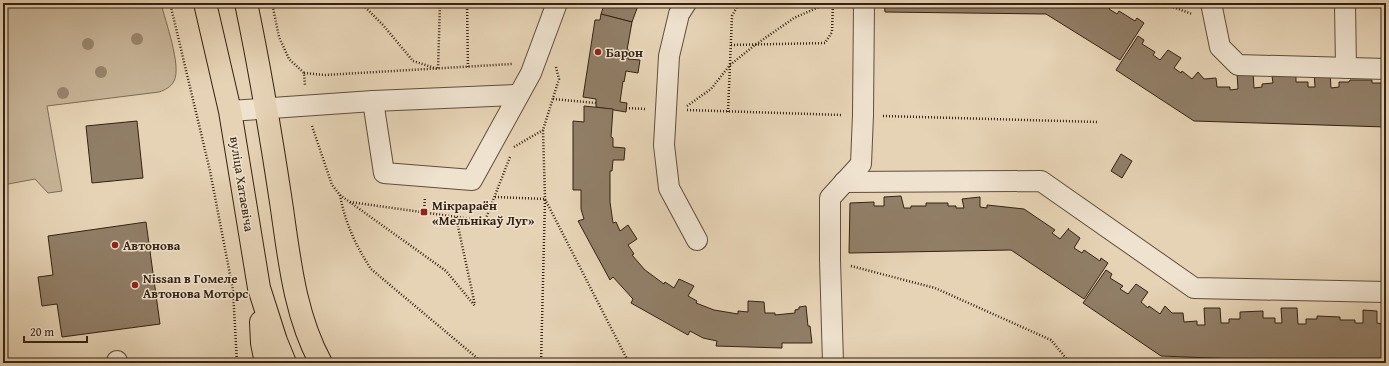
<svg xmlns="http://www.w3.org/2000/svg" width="1389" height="366" viewBox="0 0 1389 366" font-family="'Gentium Book Plus',serif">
<rect width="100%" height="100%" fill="#e6d3b5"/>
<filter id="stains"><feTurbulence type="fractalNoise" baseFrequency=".005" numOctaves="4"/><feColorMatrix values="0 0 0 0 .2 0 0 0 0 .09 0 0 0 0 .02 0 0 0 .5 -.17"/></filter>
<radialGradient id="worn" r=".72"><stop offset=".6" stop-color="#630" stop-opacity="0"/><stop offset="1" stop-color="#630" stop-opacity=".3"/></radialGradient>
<path fill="#c8b599" stroke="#7e6c56" d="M3,3H161C165,21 182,66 174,81C171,87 165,90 159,92L47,106L62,191L48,193L35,179L3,185Z"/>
<g fill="#917e67" stroke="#352212">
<path d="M600,3H639L632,22L601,14L604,5Z"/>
<path d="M884,3H1113L1109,9L1117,14L1119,11L1135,21L1137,18L1144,23L1120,60L1046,14L885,12Z"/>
<path d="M601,14L632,22L627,50H629L628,59L640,60L638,73L626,71L624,82L623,81L620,102L627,103L626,112L596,107V99L583,97L595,20H600Z"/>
<path d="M1138,36L1144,40L1142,44L1155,52L1153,55L1160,60L1168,50L1181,58L1174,68L1181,73L1182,71L1192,79L1198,72L1204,79L1216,78L1217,87H1230V90L1238,89L1237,73L1253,72L1254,88L1262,87V84L1273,83L1272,76L1296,75V82H1308V87H1315L1314,72H1330L1331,88L1339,87V82H1349L1350,80H1372V83H1386V127L1194,121L1116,70Z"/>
<path d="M584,106L613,109L611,137L613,138V147L625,148L624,160H613L612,171H610V202L613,223L616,222L620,231L628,225L637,239L628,245L634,254L632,255L645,270L664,284L665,282L674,288L679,279L694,286L688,296L697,301L696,303L714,310L738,314V311L748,312V301L764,302L765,313H775V315L795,313V310L799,309V307L806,306L808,326H810L812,343H782V348L716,346L717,341L703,338L690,331L688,335L631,303L633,299L613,277L610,280L578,221L584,219L581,209V190H573V121L584,122Z"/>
<path d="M137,121L143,178L92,183L86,126Z"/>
<path d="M1121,154L1132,161L1122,178L1111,171Z"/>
<path d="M901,196L904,208H911V206H926V203H948V206H956V208H964L962,199L980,197V207L987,208V205L1024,209L1055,230L1052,233L1060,239L1069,228L1068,229L1080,238L1074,248L1082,253L1084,250L1100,261L1101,258L1108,263L1084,299L1011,250L849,253L850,203L874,202V206H884V197Z"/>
<path d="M146,222L160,324L62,337L57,304L42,306L38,277L53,275L48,236Z"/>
<path d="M1106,270L1112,274L1110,278L1123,286L1120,289L1128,294L1136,284L1148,292L1141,302L1148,308L1149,306L1160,314L1165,306L1172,313H1183L1184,322L1197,321V325H1205L1204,308H1220L1221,323H1229V319H1240V312L1263,311V318H1275V323H1282L1281,308H1297L1298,324H1306V319H1317V316L1340,317V320H1355V323H1363V310L1377,311V323L1383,324L1384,320H1386V363H1336L1161,356L1083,303Z"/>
</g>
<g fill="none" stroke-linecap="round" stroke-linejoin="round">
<defs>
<g id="minor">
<path d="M686,3L679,14L669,56L664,145L669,188L697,240"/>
<path d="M1211,3L1220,47L1238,65L1386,69"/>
<path d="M1345,3L1346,68"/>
<path d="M373,101L384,173L472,180L531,73L557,3"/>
<path d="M230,111L373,101L517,95"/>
<path d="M844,182L1041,181L1194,288L1386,292"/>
<path d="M117,361V363"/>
<path d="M833,363L830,260V198L861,164L863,115L864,3"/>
</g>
<g id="major">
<path d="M205,3L230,111L259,288L276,341L285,363"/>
<path d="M246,3C260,69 271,136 281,202C289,256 294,314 321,363"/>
<path d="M261,322L262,343L266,363"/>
</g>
</defs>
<use href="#minor" stroke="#614e3b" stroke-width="22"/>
<use href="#major" stroke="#352212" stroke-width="24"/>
<g stroke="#352212" stroke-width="2.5" stroke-dasharray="1 2" stroke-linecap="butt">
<path d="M170,3L210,171L233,290L237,363"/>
<path d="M272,3L279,37L289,59L304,73L305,85"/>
<path d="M361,3L383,25L413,61L438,69L440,3"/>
<path d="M467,3L468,67"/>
<path d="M1162,3L1192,14"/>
<path d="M731,45L825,43L832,32L833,3"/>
<path d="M556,67L559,79L543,130L545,199L629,363"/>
<path d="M304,73L325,75L512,64"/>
<path d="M553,99L596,103"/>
<path d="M687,106L711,89L730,65L755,45L794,18L821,6L823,3"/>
<path d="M626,108L646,109"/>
<path d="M687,110L842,115"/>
<path d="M728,112L732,16L739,3"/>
<path d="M883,116L1098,122"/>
<path d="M312,126L332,185L340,195L446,271L475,306"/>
<path d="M514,147L543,130"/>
<path d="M340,195C345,223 356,246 371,269L483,363"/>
<path d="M495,197L545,199L541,363"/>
<path d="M350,202L485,221L510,157"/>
<path d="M424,212L425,197"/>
<path d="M456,217L475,305"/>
<path d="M851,266L935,288L1051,340L1070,363"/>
</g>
<use href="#minor" stroke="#efe2cf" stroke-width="20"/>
<use href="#major" stroke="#e6d3b5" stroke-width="22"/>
</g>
<g fill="#99866e">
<circle cx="137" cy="39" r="6"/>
<circle cx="88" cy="44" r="6"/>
<circle cx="101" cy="72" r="6"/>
<circle cx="63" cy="93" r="6"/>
</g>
<g fill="#8f2418" stroke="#efe2cf" stroke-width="1.5">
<circle cx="598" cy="52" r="4"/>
<rect x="420" y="208" width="8" height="8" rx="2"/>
<circle cx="115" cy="245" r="4"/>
<circle cx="135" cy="285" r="4"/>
</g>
<g text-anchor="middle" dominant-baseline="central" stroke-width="3" stroke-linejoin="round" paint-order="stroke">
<g font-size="13" font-weight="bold" fill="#352212" stroke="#efe2cf" text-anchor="start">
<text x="606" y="52">Барон</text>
<text x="432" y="205">Мікрараён<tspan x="432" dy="15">«Мельнікаў Луг»</tspan></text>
<text x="123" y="245">Автонова</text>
<text x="143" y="278">Nissan в Гомеле<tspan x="143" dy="15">Автонова Моторс</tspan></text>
</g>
<g font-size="13" fill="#352212" stroke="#efe2cf">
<text transform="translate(242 184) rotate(81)">вуліца Хатаевіча</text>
</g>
</g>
<rect width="1389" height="366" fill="none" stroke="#e6d3b5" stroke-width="16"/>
<rect x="4" y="4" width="1381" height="358" fill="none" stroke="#352212" stroke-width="2"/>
<rect x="8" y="8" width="1373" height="350" fill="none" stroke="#352212"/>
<path d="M24 336v6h63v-6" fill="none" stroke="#352212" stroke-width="2"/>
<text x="30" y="336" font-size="12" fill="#352212" stroke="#efe2cf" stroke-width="3" paint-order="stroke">20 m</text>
<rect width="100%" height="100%" filter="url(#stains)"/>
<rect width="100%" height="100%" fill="url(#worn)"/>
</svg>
